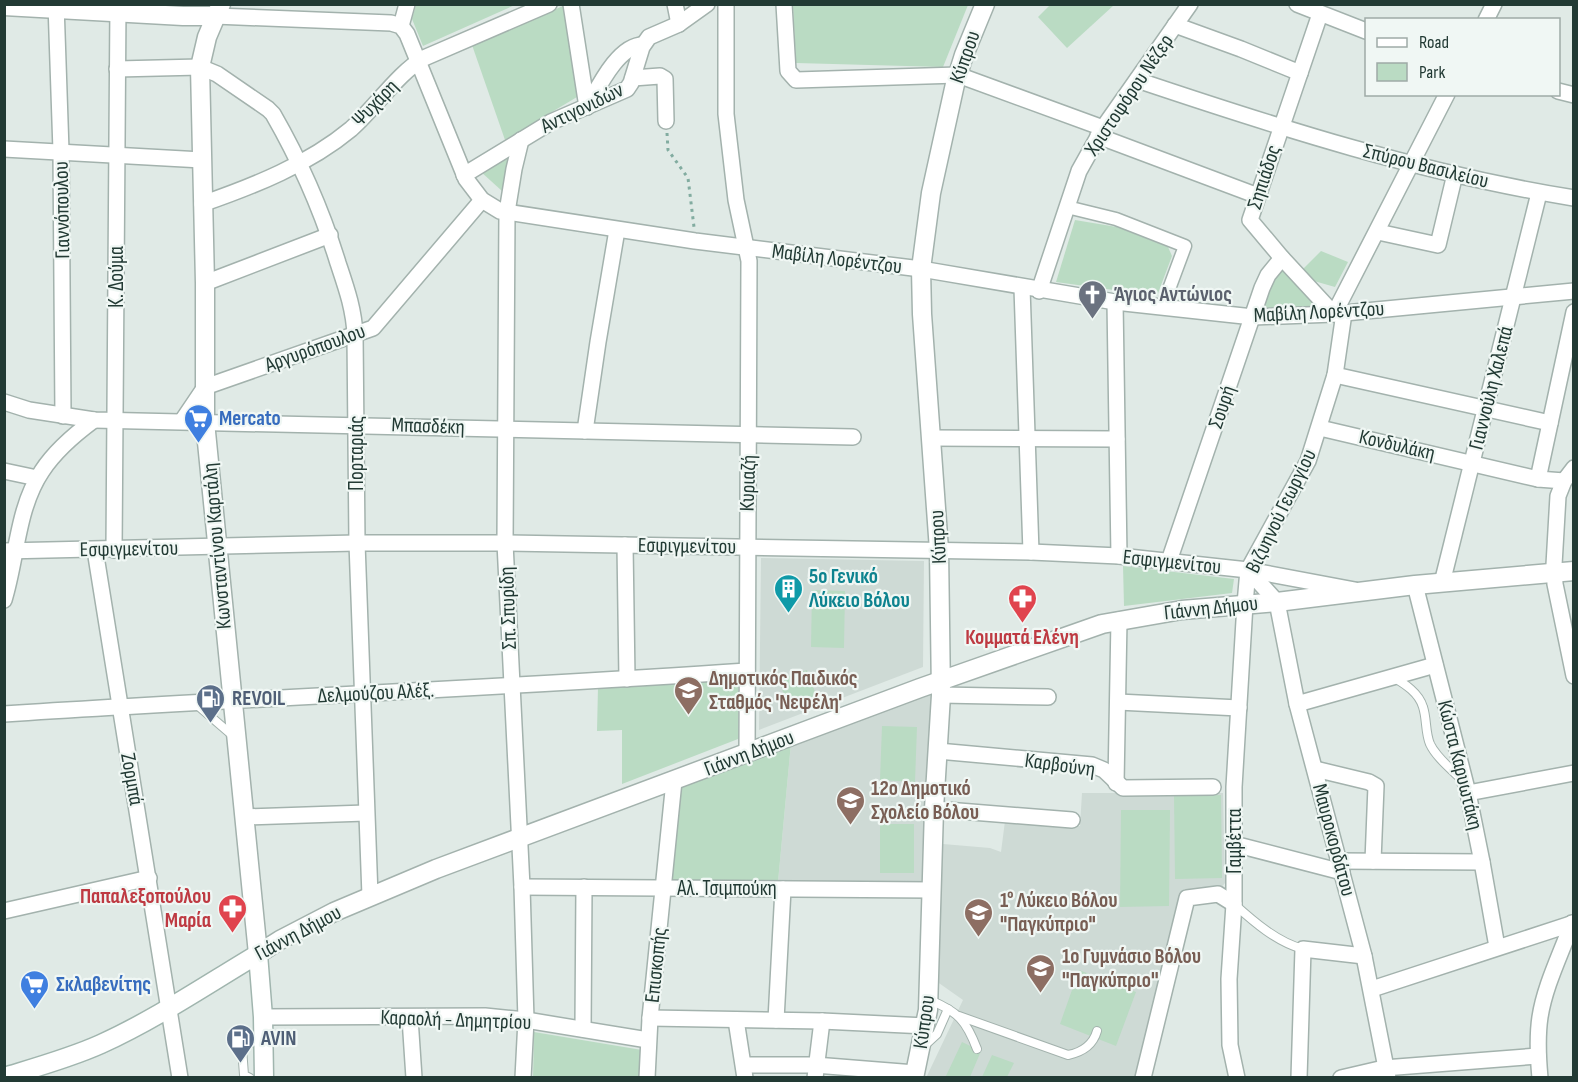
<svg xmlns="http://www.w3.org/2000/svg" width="1578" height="1082" viewBox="0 0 1578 1082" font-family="'Sofia Sans Condensed',sans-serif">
<rect width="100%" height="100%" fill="#e0eae6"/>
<g fill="#cedad5">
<path d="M761,558L924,561L923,667L759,730Z"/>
<path d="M936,689L927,883L778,882L791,743Z"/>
<path d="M1082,793H1223L1225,883L1220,889H1184L1137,1077L926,1078L963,1000L936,981L943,844L990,848L1001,852L1005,821L1080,826Z"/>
</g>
<g fill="#badbc3">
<path d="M1051,4H1114V5L1067,48L1038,17Z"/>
<path d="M416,5V4L515,5L423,46L412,19Z"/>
<path d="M793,5V4L968,5L943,67L796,63Z"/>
<path d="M563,6L577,97L505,140L472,45Z"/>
<path d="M503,156H511L502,191L480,171Z"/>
<path d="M1075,220L1117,227L1168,247L1172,256L1157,296L1056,282Z"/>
<path d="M1321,251L1348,262L1335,287L1314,281L1303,269Z"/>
<path d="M1280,271H1286L1313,302L1314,307L1264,309L1260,305L1272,281Z"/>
<path d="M1123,566L1234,579L1232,593L1124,606Z"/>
<path d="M812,590L845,591L844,648L811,647Z"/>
<path d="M807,670L818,700L789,711L779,680Z"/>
<path d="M738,678V739L622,784V730L597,731L598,687Z"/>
<path d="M882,726L917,727L915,782L880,780Z"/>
<path d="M791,743L778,882L669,883L679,786Z"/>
<path d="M1221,795L1222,878L1175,879L1174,796Z"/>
<path d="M1121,810H1170L1169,906L1120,907Z"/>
<rect x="880" y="824" width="34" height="49"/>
<path d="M1079,970L1136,992L1116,1046L1060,1024Z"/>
<path d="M534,1032L642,1050L641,1077L533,1078Z"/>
<path d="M962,1042L981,1051L970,1077L945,1078Z"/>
<path d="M992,1055L1014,1063L1007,1077H982Z"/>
</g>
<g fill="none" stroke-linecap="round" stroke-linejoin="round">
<defs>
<g id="service">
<path d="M1393,677C1405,684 1419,693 1423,707C1427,719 1425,732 1430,744C1436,757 1451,769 1461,779"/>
<path d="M196,704L232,735"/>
<path d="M1234,904C1254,922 1277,942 1303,949"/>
<path d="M930,1000C958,1012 966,1020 977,1049"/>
<path d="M959,1016L1068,1055C1083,1052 1093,1045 1097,1031"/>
<path d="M924,1046L937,1034L948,1009"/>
<path d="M250,1078L244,1075L242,1048L262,1037"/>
</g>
<path id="pedestrian" d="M1067,207L1116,219L1185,246L1162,308"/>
<g id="minor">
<path d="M56,4L61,151L63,416"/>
<path d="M571,4L587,107"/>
<path d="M675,4L679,24"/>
<path d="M726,4V114L736,200L749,261L747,754"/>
<path d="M784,4L788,71L796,80L958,75L1103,128"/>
<path d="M1297,4L1366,31"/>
<path d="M1320,14L1250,220L1282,258L1334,314L1447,94"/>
<path d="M215,16L391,23L401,26L407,34L466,179L482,200L500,211L695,241L921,269L1115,302L1253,317L1334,314L1574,291"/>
<path d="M1486,20L1494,4"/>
<path d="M1175,25L1241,49L1300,73"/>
<path d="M401,26L407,4"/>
<path d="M117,69L200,67L217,74L268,109L273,114C300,161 322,211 338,263C346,287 354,309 355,335L357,543L370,896"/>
<path d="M633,78L660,76L665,79L666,121"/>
<path d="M1137,80C1280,128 1424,174 1574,198"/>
<path d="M1558,91L1574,95"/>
<path d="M587,107C598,88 618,45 643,45"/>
<path d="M1098,136L1258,196"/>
<path d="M521,140L514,169L507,212L505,543L522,887L526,1020L523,1078"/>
<path d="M4,149L202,160"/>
<path d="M464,175L551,122L627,89L631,83L642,47L649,37L679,24L707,4"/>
<path d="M202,204C254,186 309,164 351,129C375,108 398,73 424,58L549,4"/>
<path d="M1378,232L1438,245L1455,174"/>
<path d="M205,283L330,235"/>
<path d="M1022,288L1031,552"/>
<path d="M1039,291L1079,171L1103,128L1190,4"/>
<path d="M1115,302L1119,556"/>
<path d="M1335,375L1550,423"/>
<path d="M4,402L29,410L94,420L853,437"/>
<path d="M182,421L205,387L373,328L482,200"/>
<path d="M1320,428L1538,479L1564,481"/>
<path d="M585,431L598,342L617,230"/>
<path d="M932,438L1117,439"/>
<path d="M1574,468L1564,481L1558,496L1554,565L1555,584L1574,676"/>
<path d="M4,471L37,478"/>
<path d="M1538,479L1574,312"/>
<path d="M625,545L627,679"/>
<path d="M95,550L180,1078"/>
<path d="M114,550L118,4"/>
<path d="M4,551L357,543H505L1031,552L1119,556L1248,570L1355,590"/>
<path d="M1169,561L1262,288L1268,275L1282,258"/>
<path d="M1248,570L1277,602L1297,704L1364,956L1388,1078"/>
<path d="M1442,583L1539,193"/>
<path d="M1415,585L1468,793L1482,862L1497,947"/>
<path d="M4,600C17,558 17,508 42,471C55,451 75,434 94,420"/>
<path d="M941,695L1048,697"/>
<path d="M1118,702L1239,708"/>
<path d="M1297,704L1435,665"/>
<path d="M4,714C252,698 499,688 747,671"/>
<path d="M938,751L1092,765L1104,770L1123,788L1213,787"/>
<path d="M1315,769L1369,782L1376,786L1373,861"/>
<path d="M1116,783L1119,620"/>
<path d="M1468,793L1574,773"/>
<path d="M934,809L1072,820"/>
<path d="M244,817L366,813"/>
<path d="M1234,844L1342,872"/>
<path d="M1339,861L1482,862"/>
<path d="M522,887L932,890"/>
<path d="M4,911L149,878"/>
<path d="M1372,989L1574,923"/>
<path d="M263,1017L485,1016L526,1020L648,1040"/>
<path d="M410,1018L414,1078"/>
<path d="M650,1018L822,1021L926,1026"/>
<path d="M736,1020L745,1078"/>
<path d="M776,1020L783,889"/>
<path d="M583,1029L584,887"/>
<path d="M744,1065H815L915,1073"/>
<path d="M647,1078L650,1018L674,781"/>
<path d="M815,1078L822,1021"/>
<path d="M1143,1078L1187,898L1218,894L1234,904"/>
<path d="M1237,1078L1230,1045L1229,979L1234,904V787L1245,604L1248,570L1308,461L1335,375L1344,313"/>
<path d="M1299,1078L1303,949L1364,956"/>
<path d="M1341,1078L1384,1068L1538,1056"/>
<path d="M1540,1078C1538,1057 1537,1037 1540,1017C1545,985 1561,954 1572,923"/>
</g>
<g id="tertiary">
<path d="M221,4L207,37L200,67L205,283V422L258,954L280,940L334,912L436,869L920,688L1102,624L1182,610L1277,602L1415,585L1574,571"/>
<path d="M4,6L183,16H215"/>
<path d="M914,1078L928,1010L934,809L941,695L939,550L922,314L921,269L931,193L955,84L964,55L985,4"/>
</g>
<path id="secondary" d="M4,1077C37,1067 70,1058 101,1044C156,1019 206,985 258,954L263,1017L264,1078"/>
</defs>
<use href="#service" stroke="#a3b2ad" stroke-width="10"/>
<use href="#pedestrian" stroke="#a3b2ad" stroke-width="15"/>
<use href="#minor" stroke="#a3b2ad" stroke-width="18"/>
<use href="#tertiary" stroke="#a3b2ad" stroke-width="21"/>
<use href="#secondary" stroke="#a0b5ae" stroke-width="21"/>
<path stroke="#82aca0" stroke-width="3" stroke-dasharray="3 4.5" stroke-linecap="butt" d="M667,133L668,150L688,178L694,227"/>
<use href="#service" stroke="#fff" stroke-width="8"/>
<use href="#pedestrian" stroke="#fff" stroke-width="12"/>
<use href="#minor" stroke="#fff" stroke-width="15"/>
<use href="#tertiary" stroke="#fff" stroke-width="18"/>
<use href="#secondary" stroke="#fff" stroke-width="18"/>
</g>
<defs>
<symbol id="church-pin" viewBox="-11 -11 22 30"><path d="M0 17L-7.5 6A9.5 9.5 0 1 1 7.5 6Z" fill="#6b7280" stroke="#f0f7f4"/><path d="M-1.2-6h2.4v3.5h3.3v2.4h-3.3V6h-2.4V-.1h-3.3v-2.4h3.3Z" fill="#fff"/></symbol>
<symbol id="supermarket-pin" viewBox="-11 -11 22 30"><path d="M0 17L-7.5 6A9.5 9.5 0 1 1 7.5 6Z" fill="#3f7fe0" stroke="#f0f7f4"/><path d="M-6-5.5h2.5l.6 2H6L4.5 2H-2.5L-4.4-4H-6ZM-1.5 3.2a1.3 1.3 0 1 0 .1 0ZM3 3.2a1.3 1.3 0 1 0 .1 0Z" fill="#fff"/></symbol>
<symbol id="building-pin" viewBox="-11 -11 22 30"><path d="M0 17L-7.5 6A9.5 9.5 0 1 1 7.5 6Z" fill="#0f9aa8" stroke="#f0f7f4"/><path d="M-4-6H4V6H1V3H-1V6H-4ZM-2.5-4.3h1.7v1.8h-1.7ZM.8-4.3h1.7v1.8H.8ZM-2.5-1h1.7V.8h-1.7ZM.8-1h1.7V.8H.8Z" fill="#fff"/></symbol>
<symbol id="pharmacy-pin" viewBox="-11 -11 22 30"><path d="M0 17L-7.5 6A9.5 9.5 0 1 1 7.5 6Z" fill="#e0444e" stroke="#f0f7f4"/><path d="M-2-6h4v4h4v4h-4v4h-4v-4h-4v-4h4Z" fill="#fff"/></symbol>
<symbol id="school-pin" viewBox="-11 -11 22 30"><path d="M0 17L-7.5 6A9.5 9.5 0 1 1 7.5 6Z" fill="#8d6e63" stroke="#f0f7f4"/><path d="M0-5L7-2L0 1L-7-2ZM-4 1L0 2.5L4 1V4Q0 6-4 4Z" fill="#fff"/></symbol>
<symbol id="fuel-pin" viewBox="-11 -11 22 30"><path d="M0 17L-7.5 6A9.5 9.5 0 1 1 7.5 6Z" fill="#5c6f8a" stroke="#f0f7f4"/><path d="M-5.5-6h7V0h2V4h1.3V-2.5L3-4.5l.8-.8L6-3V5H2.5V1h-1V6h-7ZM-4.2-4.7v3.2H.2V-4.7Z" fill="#fff"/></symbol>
</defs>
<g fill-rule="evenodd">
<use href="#church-pin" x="1076" y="278" width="33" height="45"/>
<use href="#supermarket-pin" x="182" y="402" width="33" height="45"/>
<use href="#building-pin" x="772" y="572" width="33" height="45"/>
<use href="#pharmacy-pin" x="1006" y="582" width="33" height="45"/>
<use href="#school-pin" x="672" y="674" width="33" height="45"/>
<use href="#fuel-pin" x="194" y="682" width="33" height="45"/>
<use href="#school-pin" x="834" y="784" width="33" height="45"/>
<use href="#pharmacy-pin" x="216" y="892" width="33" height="45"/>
<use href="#school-pin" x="962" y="896" width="33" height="45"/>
<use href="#school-pin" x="1024" y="952" width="33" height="45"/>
<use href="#supermarket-pin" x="18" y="968" width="33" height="45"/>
<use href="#fuel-pin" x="224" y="1022" width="33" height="45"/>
</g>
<g text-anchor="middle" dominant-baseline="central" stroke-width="4.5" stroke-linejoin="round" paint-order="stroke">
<g font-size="21" fill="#223a34" stroke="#f0f7f4">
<text transform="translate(965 57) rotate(-71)">Κύπρου</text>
<text transform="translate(1129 95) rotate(-56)">Χριστοφόρου Νέζερ</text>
<text transform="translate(375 103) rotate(-46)">Ψυχάρη</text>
<text transform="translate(582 108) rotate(-26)">Αντιγονιδών</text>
<text transform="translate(1426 166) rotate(14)">Σπύρου Βασιλείου</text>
<text transform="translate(1264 177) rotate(-72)">Σηπιάδος</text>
<text transform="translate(62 210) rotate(-91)">Γιαννόπουλου</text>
<text transform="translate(837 259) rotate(7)">Μαβίλη Λορέντζου</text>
<text transform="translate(116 277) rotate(-90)">Κ. Δούμα</text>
<text transform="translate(1319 312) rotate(-3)">Μαβίλη Λορέντζου</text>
<text transform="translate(315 348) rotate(-20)">Αργυρόπουλου</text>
<text transform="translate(1491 388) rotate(-76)">Γιαννούλη Χαλεπά</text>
<text transform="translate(1222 407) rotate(-71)">Σουρή</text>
<text transform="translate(428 426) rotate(2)">Μπασδέκη</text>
<text transform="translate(1397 445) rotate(13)">Κονδυλάκη</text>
<text transform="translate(356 453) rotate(-90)">Πορταριάς</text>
<text transform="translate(748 483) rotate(-88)">Κυριαζή</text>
<text transform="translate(1281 511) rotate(-64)">Βιζυηνού Γεωργίου</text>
<text transform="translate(938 537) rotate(-93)">Κύπρου</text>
<text transform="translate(217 546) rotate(-95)">Κωνσταντίνου Καρτάλη</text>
<text transform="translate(687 546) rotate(1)">Εσφιγμενίτου</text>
<text transform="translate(129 549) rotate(-1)">Εσφιγμενίτου</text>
<text transform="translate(1172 562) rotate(6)">Εσφιγμενίτου</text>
<text transform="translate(508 608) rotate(-92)">Σπ. Σπυρίδη</text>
<text transform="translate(1211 608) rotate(-6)">Γιάννη Δήμου</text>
<text transform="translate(376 693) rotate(-3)">Δελμούζου Αλέξ.</text>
<text transform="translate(749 753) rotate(-21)">Γιάννη Δήμου</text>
<text transform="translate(1060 765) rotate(8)">Καρβούνη</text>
<text transform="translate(1460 765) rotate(76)">Κώστα Καρυωτάκη</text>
<text transform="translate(132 779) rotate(80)">Ζορμπά</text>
<text transform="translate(1334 840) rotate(75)">Μαυροκορδάτου</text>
<text transform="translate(1234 841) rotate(-90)">Γαμβέττα</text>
<text x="727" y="888">Αλ. Τσιμπούκη</text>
<text transform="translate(298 933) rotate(-28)">Γιάννη Δήμου</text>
<text transform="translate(656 965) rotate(-84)">Επισκοπής</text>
<text transform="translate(456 1020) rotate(2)">Καραολή - Δημητρίου</text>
<text transform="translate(924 1022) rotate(-82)">Κύπρου</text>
</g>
<g font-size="21" font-weight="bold" fill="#5b616d" stroke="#f0f7f4" text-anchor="start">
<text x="1114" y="294">Άγιος Αντώνιος</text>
</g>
<g font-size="21" font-weight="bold" fill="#366cbe" stroke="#f0f7f4" text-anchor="start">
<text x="219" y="418">Mercato</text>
<text x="56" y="984">Σκλαβενίτης</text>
</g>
<g font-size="21" font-weight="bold" fill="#0d838f" stroke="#f0f7f4" text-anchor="start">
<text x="809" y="576">5ο Γενικό<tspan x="809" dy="24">Λύκειο Βόλου</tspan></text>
</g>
<g font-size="21" font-weight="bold" fill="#be3a42" stroke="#f0f7f4">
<text x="1022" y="637">Κομματά Ελένη</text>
<text x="211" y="896" text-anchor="end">Παπαλεξοπούλου<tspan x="211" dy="24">Μαρία</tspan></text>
</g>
<g font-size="21" font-weight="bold" fill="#785e54" stroke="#f0f7f4" text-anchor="start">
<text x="709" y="678">Δημοτικός Παιδικός<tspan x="709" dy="24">Σταθμός 'Νεφέλη'</tspan></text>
<text x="871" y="788">12ο Δημοτικό<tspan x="871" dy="24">Σχολείο Βόλου</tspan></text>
<text x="1000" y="900">1° Λύκειο Βόλου<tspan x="1000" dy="24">"Παγκύπριο"</tspan></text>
<text x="1062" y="956">1ο Γυμνάσιο Βόλου<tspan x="1062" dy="24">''Παγκύπριο''</tspan></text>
</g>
<g font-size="21" font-weight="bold" fill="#4e5e75" stroke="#f0f7f4" text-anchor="start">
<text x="232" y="698">REVOIL</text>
<text x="261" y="1038">AVIN</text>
</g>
</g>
<rect width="1578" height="1082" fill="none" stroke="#223a34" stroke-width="12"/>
<rect x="1365" y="18" width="195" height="78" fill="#f0f7f4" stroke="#9eaba7" stroke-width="1.5"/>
<rect x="1377" y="38" width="30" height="9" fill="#ffffff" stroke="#9eaba7" stroke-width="1.5"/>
<text x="1419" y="48" font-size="18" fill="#223a34">Road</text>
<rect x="1377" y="63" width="30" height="18" fill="#badbc3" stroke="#9eaba7" stroke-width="1.5"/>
<text x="1419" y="78" font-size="18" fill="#223a34">Park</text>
</svg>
